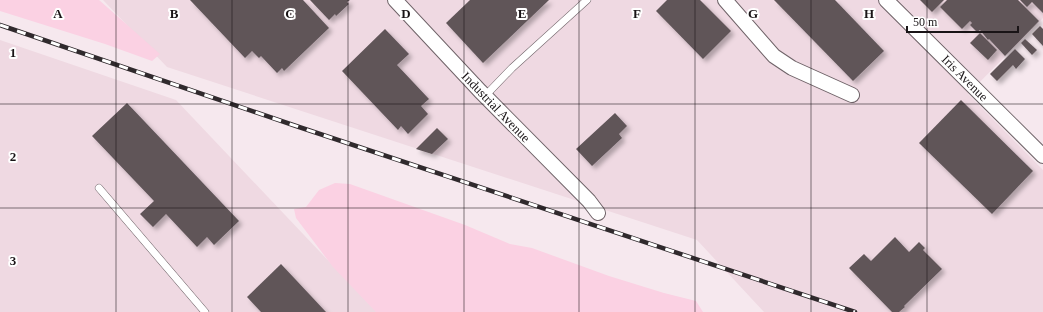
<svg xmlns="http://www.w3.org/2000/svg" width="1043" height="312" viewBox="0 0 1043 312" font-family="'Times New Roman',serif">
<defs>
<filter id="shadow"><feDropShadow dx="3.5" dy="3.5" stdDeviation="2" flood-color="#0004"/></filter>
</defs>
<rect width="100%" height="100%" fill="#f6e8ee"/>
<g fill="#efd9e2">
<path d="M103,0H1043V18L968,94L1043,170V312H764L697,240L167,67Z"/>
<path d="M0,40L176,100L377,312H0Z"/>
</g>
<g fill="#fbd1e3">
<path d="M0,0H99L160,54L152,61L105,44L0,11Z"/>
<path d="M335,183L350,184L465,225L510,244L532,248L609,276L664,293L696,301L703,312H376L333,267L296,218L294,209L306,207L319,190Z"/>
</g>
<g fill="#605559" filter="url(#shadow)">
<path d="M190,0H303L329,28L284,71L282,68L277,73L261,56L259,58L252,51L245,58Z"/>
<path d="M310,0H350L347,2L349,4L336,16L335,14L329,20Z"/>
<path d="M470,0H549L483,63L446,23Z"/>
<path d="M667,0H700L731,31L703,59L656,11Z"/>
<path d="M774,0H835L884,51L853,81Z"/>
<path d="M920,0H944L932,12Z"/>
<path d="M947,0H1018L1039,21L1005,56L989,39L988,40L980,30L977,32L970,25L972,23L970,21L962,29L940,7Z"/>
<path d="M1020,0H1043V13L1032,2L1027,7Z"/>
<path d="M1040,26L1043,29V46L1032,34Z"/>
<path d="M385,29L409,54L397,65L429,99L421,106L428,114L408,134L401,126L398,130L342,71Z"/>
<path d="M980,33L997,50L988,60L970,43Z"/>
<path d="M1025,39L1037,50L1032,55L1021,43Z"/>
<path d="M1015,49L1025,59L1016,69L1013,65L997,81L990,74Z"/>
<path d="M961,100L1033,171L992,214L919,143Z"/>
<path d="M127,103L239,221L214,245L207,237L197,247L166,214L153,227L140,214L154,201L92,136Z"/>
<path d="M615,113L627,126L619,134L622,138L592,166L576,149Z"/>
<path d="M437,128L448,139L432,154L416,149Z"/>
<path d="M895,237L909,252L919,242L925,248L923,250L942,269L904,306L905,307L899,312H892L849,268L864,254L871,261Z"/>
<path d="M281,264L326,312H261L247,297Z"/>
</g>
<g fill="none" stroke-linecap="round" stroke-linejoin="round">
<defs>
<g id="service">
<path d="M485,96L512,68L587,0"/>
<path d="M99,188L205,312"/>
</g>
<g id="minor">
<path d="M395,0L480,91L589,201L598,213"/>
<path d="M725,0L774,56L792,68L852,95"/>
<path d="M886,0L1043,156"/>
</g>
</defs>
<use href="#service" stroke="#6e6267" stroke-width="8"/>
<use href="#minor" stroke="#6e6267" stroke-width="16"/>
<use href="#service" stroke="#fff" stroke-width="7"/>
<use href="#minor" stroke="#fff" stroke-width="14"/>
<defs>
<path id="rail" d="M0,25L299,127L855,312"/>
</defs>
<use href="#rail" stroke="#302a2d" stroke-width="4.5"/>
<use href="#rail" stroke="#fff" stroke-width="3" stroke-dasharray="9" stroke-linecap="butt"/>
</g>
<path fill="none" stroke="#191416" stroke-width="1" stroke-opacity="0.55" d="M116,0V312M232,0V312M348,0V312M464,0V312M579,0V312M695,0V312M811,0V312M927,0V312M0,104H1043M0,208H1043"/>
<g text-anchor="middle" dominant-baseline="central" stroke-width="4" stroke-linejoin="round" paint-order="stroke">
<g font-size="13" fill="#191416" stroke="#fff">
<text transform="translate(965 78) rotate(45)">Iris Avenue</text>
<text transform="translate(496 107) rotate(46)">Industrial Avenue</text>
</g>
</g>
<g font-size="13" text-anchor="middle" font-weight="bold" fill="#191416" stroke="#fff" stroke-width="4" stroke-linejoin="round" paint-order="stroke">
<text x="58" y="18">A</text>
<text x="174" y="18">B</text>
<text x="290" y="18">C</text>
<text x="406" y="18">D</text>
<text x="522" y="18">E</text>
<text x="637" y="18">F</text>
<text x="753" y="18">G</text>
<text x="869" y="18">H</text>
<text x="13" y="57">1</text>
<text x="13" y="161">2</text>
<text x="13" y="265">3</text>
</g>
<path d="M907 26v6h111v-6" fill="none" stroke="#191416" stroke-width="2"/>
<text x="913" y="26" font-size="12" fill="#191416" stroke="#ffffff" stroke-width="3" paint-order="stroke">50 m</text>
</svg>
